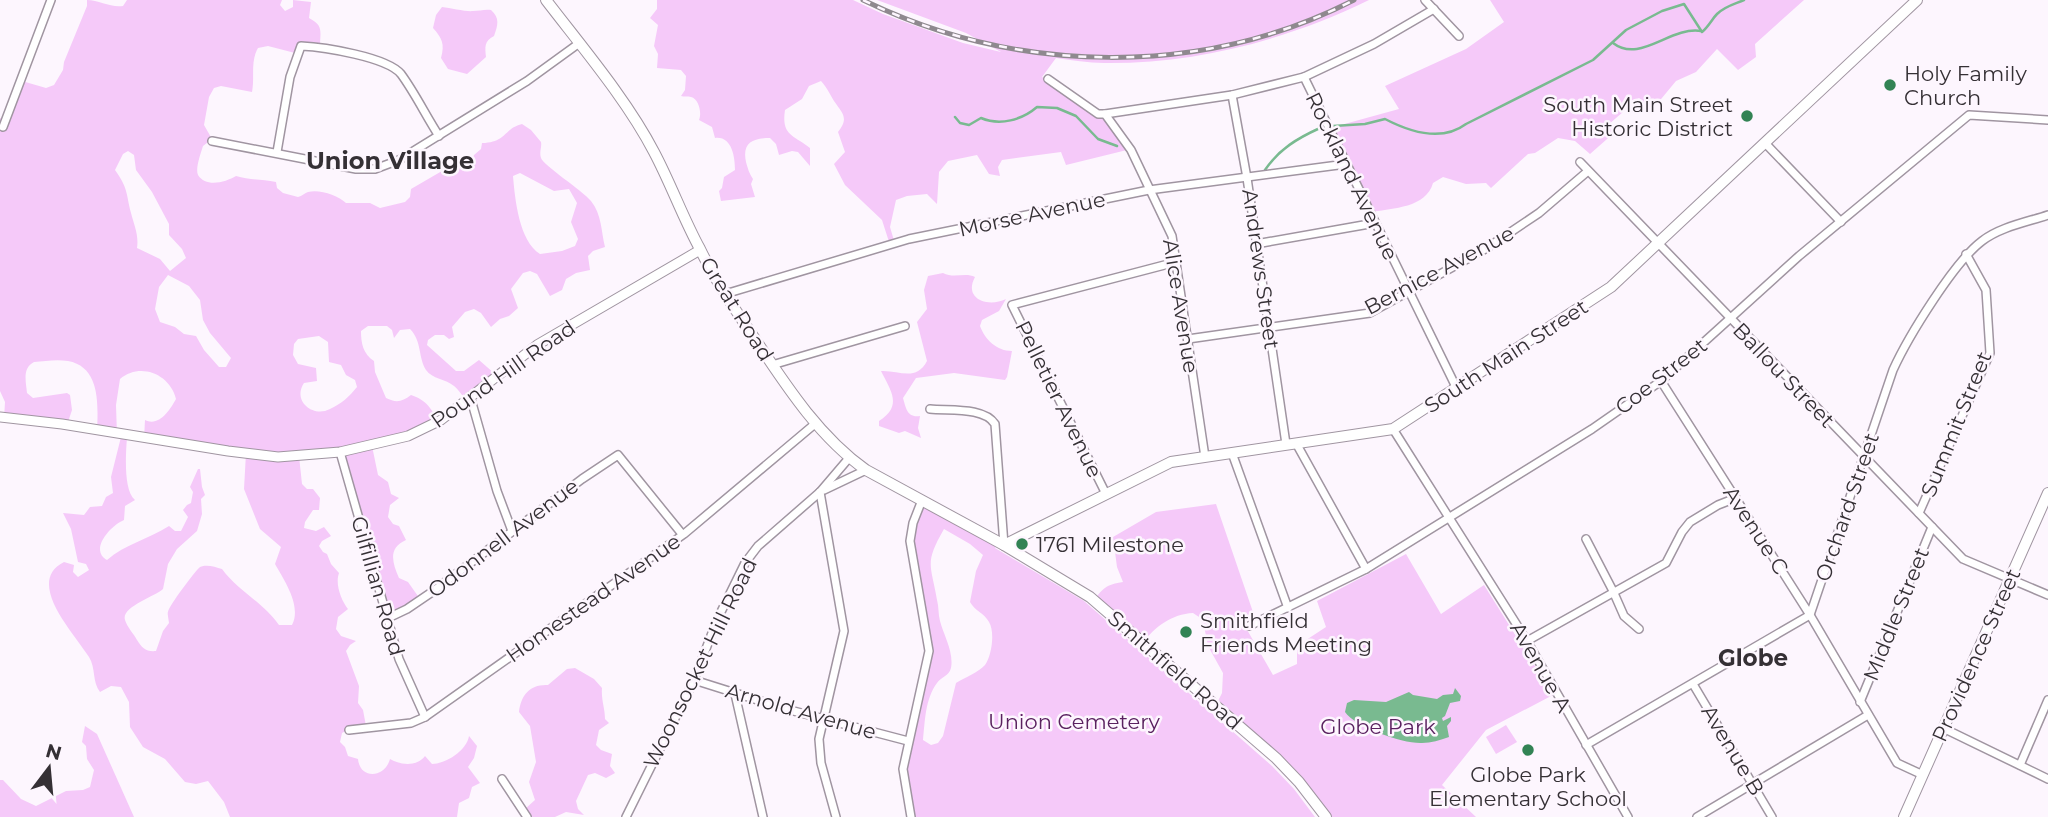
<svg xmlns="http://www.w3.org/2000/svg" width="2048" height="817" viewBox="0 0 2048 817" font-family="Montserrat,sans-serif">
<rect width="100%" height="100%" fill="#fdf6fe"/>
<g fill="#f5c9f9" fill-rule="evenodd">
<path d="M87,0C99,0 111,8 123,6L127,0H282L280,5L285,11L293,7V0L311,2L309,18C324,26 320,31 320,47L306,46L295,53L268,46L258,48C250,62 255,77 252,92L221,86L214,88L209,97L204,125L212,139L203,146C201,153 195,168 198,175C206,188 226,182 236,176C249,180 262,179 276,182L277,188L283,193L298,197C302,196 305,193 308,192C319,189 338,195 346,203H370L380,208L405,202L410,197L411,189L454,164L470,163L474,155L481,149L482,143C507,142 503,129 522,124L531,130L541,142C542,148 539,152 541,158C543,165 583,191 591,201C602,215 601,231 605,247L593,251L588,256L590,270L576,273L566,279L562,290L550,296L537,274L530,271L523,273L511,289L518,308L509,316L500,319L491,327L481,313L474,309L465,312L452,327L454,337L449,339L444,335H435L428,340L427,345L456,371H464L479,360L495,374L465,399C462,395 458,389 454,386C446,379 432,379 426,370C418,357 422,341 410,329L400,330L394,338L392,330L387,326H368L361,331C361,343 363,354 374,361L375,372L386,398C396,403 402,402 411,395C426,400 430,407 438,420L372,446L378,475L388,482L391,494L399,498L390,505L388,517L393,524L399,526L406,540C388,548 392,562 399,578L408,582L420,599L388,617L341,453L299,456L302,484L307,489H313L320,498L319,510H313L305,522L304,528L316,531L324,527L331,536L322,541L319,546L323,552L327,554L331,564L339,573C335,584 341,600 348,609L338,617L336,629L341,636L356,641L350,645L346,651L359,686L358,703L363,710L366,726L349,729L342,733L340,742L345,747L348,756L358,759C360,780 385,778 390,759C400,765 417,767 425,756L432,764C446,764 467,750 469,736L477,746L474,758L468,767L480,783L472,787L469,798L459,803L457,817H230L224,802L208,781L196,784L185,782L165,759L143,747L130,727L129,702L121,687L111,686L100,692C92,682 96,668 89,657C75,634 24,582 64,562L74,565L73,572L78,577L89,570L86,564L78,562L71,529L63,513L84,515L90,507L102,506L106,497L113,493L111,477L121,437H127C126,453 123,490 135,500L125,506L124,520C110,526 89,550 107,560C125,544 149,539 169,526L175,531H181L188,517L183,510L187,505L191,503L193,492L190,487L198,469H200L202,487L205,495L201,499L202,514L197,531L177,549L168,564L163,589C154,597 121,607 125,620C127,627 134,634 137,640C142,648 146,652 156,651L163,631L169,623C169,622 167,612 168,612C168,607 196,570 200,567C207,564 215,567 222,569C238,591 263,602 279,625H292C302,606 284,580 275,564L281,547L260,529L244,489L246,453L144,439L145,420C159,427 170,410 176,399C170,374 140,362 120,379L116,405L117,435L97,432C98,406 101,367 68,361C57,359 45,361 34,362C22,368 26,382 27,393L33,398L67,393L70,395L72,410L67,425L4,419L5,402L0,391V118L5,119L22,81L46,88L54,85L63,70L64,62L87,6ZM128,151L134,155L136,170L152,192L169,224V235L182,249L186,258L170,271L160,259L137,248C139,235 134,225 131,213C126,193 128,188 115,170L123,154ZM520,173L554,191L569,189L577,203L571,222L578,239L575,246L562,251L540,254C519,241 515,199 513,176ZM168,275L189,286L200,300L203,320L210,333L231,358L226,367H219L204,350L196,336L184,334L175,327L160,322L155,309L159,287ZM319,336L328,342L329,362L341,365L346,375L355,380L357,387C349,397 341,404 330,409C313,418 292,401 304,383L317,381L316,368L298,364L293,355L294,344L298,339Z"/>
<path d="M657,0H853L883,14L963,43L1001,52L966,33L877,0H1369C1287,40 1196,64 1104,63C1088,63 1072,60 1056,58L1042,77L1104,120L1127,150L1066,165L1061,152L1002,160L998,167L1000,176L989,174L977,155L948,161L939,172L937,204L927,194L907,196L896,200L890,227L895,244L890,245L882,220L845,185L834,164L845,152L838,132C849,118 843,114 834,101C830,94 827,88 821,81L809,86L802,99L785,110C781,136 794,135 810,148V166L798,152L792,151L779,155L776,144L770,138C752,138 742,143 746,162C748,169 749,173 753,179L751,184L755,197L721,201L719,191L722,188L724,177L735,170C735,157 732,136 715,138L712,127L699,120C702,113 699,99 691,97C688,96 684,97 681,96L685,90L686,76L681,70L657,68L658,54L654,46L658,25L650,18L657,9Z"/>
<path d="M1490,0H1804L1755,44L1756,57L1738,70L1717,49L1696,72L1676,81L1652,110L1639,98L1608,125L1615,132L1590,154L1575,141L1558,138L1535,153L1528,154L1491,188L1486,183L1466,184L1443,177L1433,183C1426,208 1393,208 1372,212L1330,128L1399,109L1385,86L1466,49L1504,22Z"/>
<path d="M442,7C451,8 467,12 473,11C479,11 485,9 491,10C500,18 498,25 494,36C484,41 485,47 486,57L467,74L448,69L441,58C445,44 442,38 433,28L436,15Z"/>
<path d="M943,273C954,279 965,272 975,277C963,299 988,308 1006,299L999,311L982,320L980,326C985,340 997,351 1012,351L1007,377L1005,380L954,373L916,378L903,398C906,408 907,418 920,416L918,428L921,438L905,431L899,433L879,426V421C903,406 891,391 881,371C899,370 916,382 927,361L917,322L927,309L924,290L928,276Z"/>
<path d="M921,504L997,543L995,548L1084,601L1272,766L1294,789L1315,817H912L903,768L929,652L910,539ZM944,529L970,544L983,555L976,571L970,602C975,611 984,613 989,622C995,632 992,655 985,665C979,672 964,678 956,683L943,736L938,743L931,745L923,740C925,722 925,699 937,683C941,677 949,676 951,668C954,652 944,636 940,621C938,614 939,607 937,600C931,564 924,564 944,529Z"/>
<path d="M1216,504L1254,615L1242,621L1273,675L1297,664V646L1326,627L1317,601L1406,554L1441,614L1484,585L1553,695L1486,730L1442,785L1476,817H1325L1298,782L1215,707L1222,693L1223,673L1208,646L1204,626L1199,617L1193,613C1172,614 1154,627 1143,643L1093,603C1101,589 1107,584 1123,582L1117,567L1113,537L1156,512Z"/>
<path d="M575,668L594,679L602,688C601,700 605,708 605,719L609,723L599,730L596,745L601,750L612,754L610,766L615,773L606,778L595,773L588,775L576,801L578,809L584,815L566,812L555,817H528L525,809L535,800L529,782L536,762L530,726L519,712C521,695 530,684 548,685L567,669Z"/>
<path d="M1506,725L1517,742L1496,754L1486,737Z"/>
<path d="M85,726L97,734L134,817H0V780H3L21,799L36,806L66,791L83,790L90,787L94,770L87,759L86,746L82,742Z"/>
</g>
<path fill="#79ba90" d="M1455,688L1461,696L1460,701L1450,703L1445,716L1442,718L1443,721L1451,717V721L1447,726L1449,737C1440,740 1431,743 1422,743C1403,744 1355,727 1345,712L1347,703L1354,700L1386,702L1409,692L1413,695L1437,699L1443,695L1453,694Z"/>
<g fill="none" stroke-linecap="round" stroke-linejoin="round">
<g stroke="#79ba90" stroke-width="2.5">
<path d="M1613,43C1640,64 1670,26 1701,31"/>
<path d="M955,117L960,123L969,125L981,118C1000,126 1022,120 1037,107L1057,108L1076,116L1098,139L1117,146"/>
<path d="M1333,126L1365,124L1385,119C1410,132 1442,142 1466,124L1593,60L1626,30L1662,11L1684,4L1702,32C1709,26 1712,19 1717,14C1725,6 1735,4 1744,0"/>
<path d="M1265,170C1279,149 1298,138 1320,128"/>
</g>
<defs>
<g id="minor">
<path d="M1425,0L1459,36"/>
<path d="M1304,77L1457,389"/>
<path d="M1048,79L1098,114H1105L1131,150L1172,236L1205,457"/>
<path d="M1232,95L1247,178L1286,444"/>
<path d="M1105,114L1232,95L1304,77L1374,44L1434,9"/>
<path d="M3,127L51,0"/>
<path d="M212,141L356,169H375L399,160L527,81L578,44"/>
<path d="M1765,143L1841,222"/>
<path d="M277,152L290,77L301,46C324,47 387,57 401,74C415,93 426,116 439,136"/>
<path d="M1580,162L1963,559L2048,595"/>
<path d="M1256,244L1375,223"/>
<path d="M725,294L909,239L1149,190L1346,164"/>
<path d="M1188,339L1370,313L1487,248L1539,213L1588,171"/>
<path d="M772,365L905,326"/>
<path d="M1661,381L1810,615L1897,763L1923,775"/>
<path d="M470,396L497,491L512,531"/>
<path d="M930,409C950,411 984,407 995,424L1004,545"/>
<path d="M1393,429L1527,641L1628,817"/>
<path d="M1296,443L1366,569"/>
<path d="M340,452L399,659L425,717"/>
<path d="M1232,453L1288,608"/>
<path d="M824,490L866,470"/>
<path d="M820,492L844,631L819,739L821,763L836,817"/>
<path d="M1106,494L1012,305L1176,262"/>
<path d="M1919,513L1990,353L1986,290L1966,254"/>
<path d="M1586,539L1613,591L1624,616L1639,629"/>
<path d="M386,619L407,609L432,592L582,479L618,455L682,534"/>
<path d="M1249,626L1366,569L1592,429L1661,381L1799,256L1969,115L2048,120"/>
<path d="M1527,641L1666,563L1682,532L1690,522L1718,505L1736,498"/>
<path d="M694,680L786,709L908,741"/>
<path d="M1693,684L1772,817"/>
<path d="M735,694L763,817"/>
<path d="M1860,702L1932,527"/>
<path d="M1943,728L2048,779"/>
<path d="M349,730L411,723L425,717L684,534L816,423"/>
<path d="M1586,745L1810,615L1893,370C1908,337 1954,262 1982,241C2000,227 2027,222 2048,215"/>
<path d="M2020,765L2048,700"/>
<path d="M502,779L527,817"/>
<path d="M626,817L694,680L717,620L745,563L758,546L820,492L849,458"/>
<path d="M911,817L903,769L929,651L910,541L913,523L922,500"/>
<path d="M1697,817L1868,715"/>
</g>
<path id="tertiary" d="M0,417L62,424L228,451L278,457L340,452L408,436L441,420L537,345L700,250"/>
<g id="secondary">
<path d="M546,0C582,47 627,100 654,152C671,184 683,218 700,249C715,280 734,308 753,336C785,384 818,436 866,470L1004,545L1090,597L1276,758L1299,782L1326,817"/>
<path d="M1004,545L1171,462L1393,429L1611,287L1917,0"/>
<path d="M1904,817L2048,493"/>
</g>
</defs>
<use href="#minor" stroke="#a095a1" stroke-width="10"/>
<use href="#tertiary" stroke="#a095a1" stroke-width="11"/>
<use href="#secondary" stroke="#a095a1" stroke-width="12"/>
<use href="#minor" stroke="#fff" stroke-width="7"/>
<use href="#tertiary" stroke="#fff" stroke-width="9"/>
<use href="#secondary" stroke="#fff" stroke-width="10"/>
<defs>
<path id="rail" d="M863,0C1017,75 1202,78 1354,0"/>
</defs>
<use href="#rail" stroke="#8f898f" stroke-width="5"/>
<use href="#rail" stroke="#fdf6fe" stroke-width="2.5" stroke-dasharray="8" stroke-linecap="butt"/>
</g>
<g fill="#328354" stroke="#fdf6fe" stroke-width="2.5">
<circle cx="1890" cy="85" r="7"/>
<circle cx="1747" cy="116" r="7"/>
<circle cx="1022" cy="544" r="7"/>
<circle cx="1186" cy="632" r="7"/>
<circle cx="1528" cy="750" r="7"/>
</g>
<g text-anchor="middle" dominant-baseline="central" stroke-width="5" stroke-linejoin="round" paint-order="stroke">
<g font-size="21" fill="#353035" stroke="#fdf6fe" text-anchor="start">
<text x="1904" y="73">Holy Family<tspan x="1904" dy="24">Church</tspan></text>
<text x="1733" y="104" text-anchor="end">South Main Street<tspan x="1733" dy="24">Historic District</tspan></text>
<text x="1036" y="544">1761 Milestone</text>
<text x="1200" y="620">Smithfield<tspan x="1200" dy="24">Friends Meeting</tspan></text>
<text x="1528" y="774" text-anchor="middle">Globe Park<tspan x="1528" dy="24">Elementary School</tspan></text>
</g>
<g font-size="21" fill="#353035" stroke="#fdf6fe">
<text transform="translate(1352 176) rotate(64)">Rockland Avenue</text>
<text transform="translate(1032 214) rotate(-12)">Morse Avenue</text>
<text transform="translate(1261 269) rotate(82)">Andrews Street</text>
<text transform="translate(1439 270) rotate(-28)">Bernice Avenue</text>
<text transform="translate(1181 306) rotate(81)">Alice Avenue</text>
<text transform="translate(737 309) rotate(58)">Great Road</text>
<text transform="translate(1506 356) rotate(-33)">South Main Street</text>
<text transform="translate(503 374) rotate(-35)">Pound Hill Road</text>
<text transform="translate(1784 375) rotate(46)">Ballou Street</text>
<text transform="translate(1661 376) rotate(-38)">Coe Street</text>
<text transform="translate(1059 399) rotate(64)">Pelletier Avenue</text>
<text transform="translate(1956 424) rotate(-68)">Summit Street</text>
<text transform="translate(1847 507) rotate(-71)">Orchard Street</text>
<text transform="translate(1756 530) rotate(57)">Avenue C</text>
<text transform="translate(503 538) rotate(-37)">Odonnell Avenue</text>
<text transform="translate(378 586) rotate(74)">Gilfillian Road</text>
<text transform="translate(593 598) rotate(-35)">Homestead Avenue</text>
<text transform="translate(1896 614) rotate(-68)">Middle Street</text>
<text transform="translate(1976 655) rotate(-66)">Providence Street</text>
<text transform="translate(700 663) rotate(-64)">Woonsocket Hill Road</text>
<text transform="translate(1541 667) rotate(60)">Avenue A</text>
<text transform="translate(1175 670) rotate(41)">Smithfield Road</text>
<text transform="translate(801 711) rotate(16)">Arnold Avenue</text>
<text transform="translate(1733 750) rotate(59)">Avenue B</text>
</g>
<g font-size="21" fill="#5a2160" stroke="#fdf6fe">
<text x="1074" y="721">Union Cemetery</text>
<text x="1378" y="726">Globe Park</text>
</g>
<g font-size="23" font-weight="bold" fill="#353035" stroke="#fdf6fe">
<text x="1753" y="658">Globe</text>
</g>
<g font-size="24" font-weight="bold" fill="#353035" stroke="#fdf6fe">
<text x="390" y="160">Union Village</text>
</g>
</g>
<g transform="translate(49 768) rotate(16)" stroke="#fdf6fe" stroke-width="5" paint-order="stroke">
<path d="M0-5L12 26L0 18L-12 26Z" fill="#353035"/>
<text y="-10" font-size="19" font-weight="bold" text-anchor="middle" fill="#353035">N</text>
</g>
</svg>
